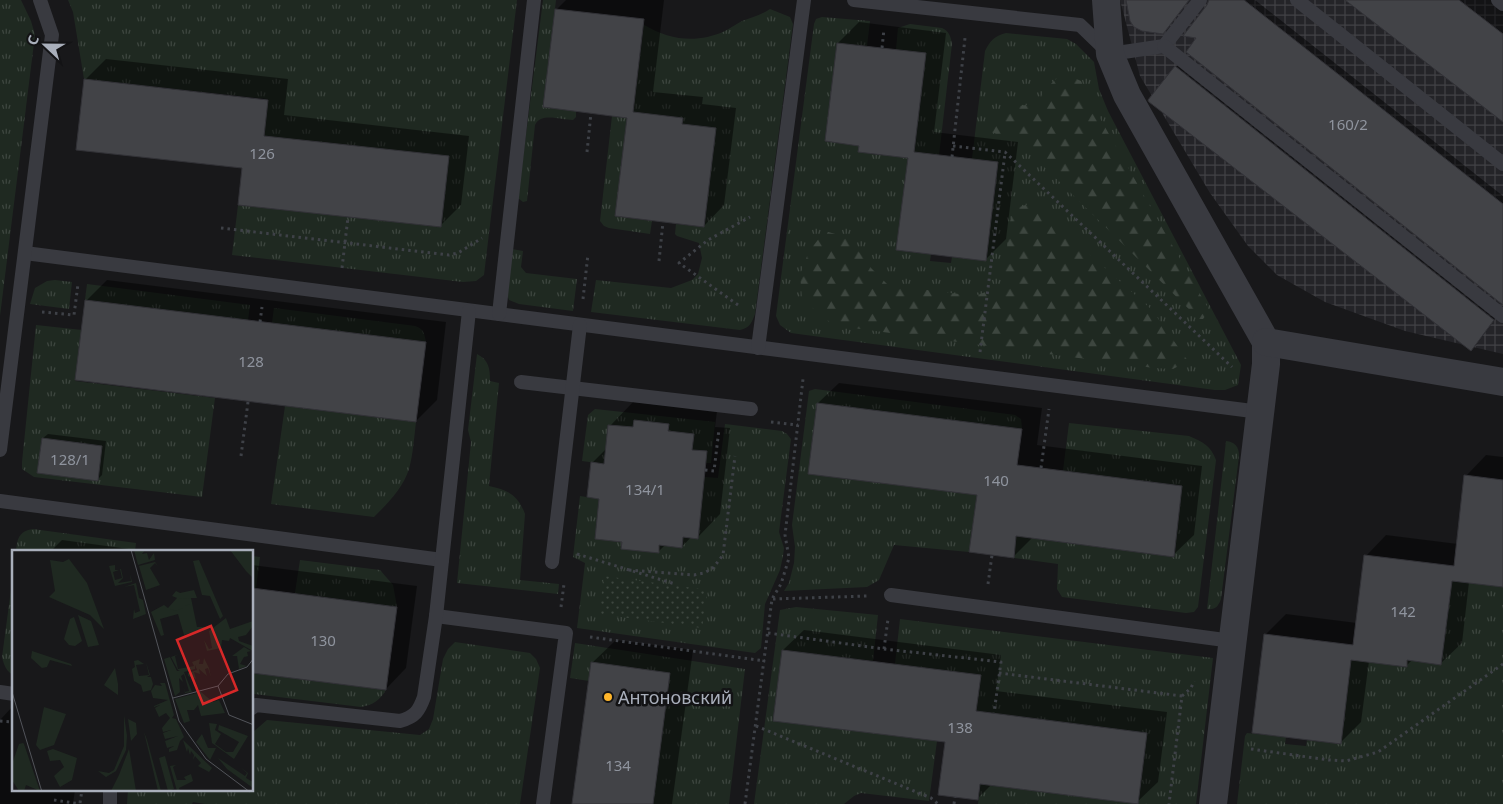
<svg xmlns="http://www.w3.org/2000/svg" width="1503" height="804" viewBox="0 0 1503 804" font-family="'Noto Sans',sans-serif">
<defs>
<pattern id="industrial-grid" width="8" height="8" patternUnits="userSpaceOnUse" patternTransform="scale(1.25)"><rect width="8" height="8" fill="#242428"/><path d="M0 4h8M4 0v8" fill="none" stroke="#414145"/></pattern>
<pattern id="grass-tufts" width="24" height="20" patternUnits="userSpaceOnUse" patternTransform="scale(1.25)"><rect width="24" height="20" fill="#1f2921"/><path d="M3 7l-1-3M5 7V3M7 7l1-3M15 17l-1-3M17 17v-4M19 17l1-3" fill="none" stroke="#3d463f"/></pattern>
<pattern id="forest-firs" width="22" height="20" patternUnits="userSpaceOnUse" patternTransform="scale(1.25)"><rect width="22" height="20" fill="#1f2921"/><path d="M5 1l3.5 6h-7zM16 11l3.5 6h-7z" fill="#3d463f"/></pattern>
<pattern id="park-dots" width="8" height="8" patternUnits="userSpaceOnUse" patternTransform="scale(1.25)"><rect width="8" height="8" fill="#1f2921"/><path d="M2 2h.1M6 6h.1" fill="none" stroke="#3d463f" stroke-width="1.8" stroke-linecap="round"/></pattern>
</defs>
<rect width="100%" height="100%" fill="#18181a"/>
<path fill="url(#industrial-grid)" d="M1120,0H1503V354L1405,331L1325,302L1277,275L1248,246L1210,193L1140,76Z"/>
<g fill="url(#grass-tufts)">
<path d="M0,0H21L31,21L35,35L0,316Z"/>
<path d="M68,0H517L484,275L476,281L463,282L232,255L238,205L441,227L449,156L264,136L268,99L84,79L73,12Z"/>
<path d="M543,0H556L543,107L576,111V117L573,120C561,120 541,112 535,125L527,201L523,202L518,198Z"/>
<path d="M770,9L790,17L793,24L755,314C752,322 750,328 740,330L591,312L596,280L671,288L692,280L698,274L702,258L699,243L677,236L675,234L676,224L704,227L716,129L682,124L683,118L662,115L632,118L644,25C670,40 696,44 725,31C731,28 736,24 742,21C752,17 761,15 770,9Z"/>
<path d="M822,17L870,21L867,46L837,43L825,141L859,146V152L879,155L909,152L897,250L931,254L930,261L951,263L952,257L986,261L998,163L972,159L985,51C990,41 994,36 1006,33L1067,39L1076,44L1094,62L1099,89L1108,111L1241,365L1238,385L1225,390H1215L791,333L780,325L776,316L814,24L816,19Z"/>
<path d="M910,24L942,28C949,31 951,37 952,44L939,155L914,152L926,54L896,50L898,28Z"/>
<path d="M612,116L627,118L615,216L652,221L650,234L609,228L604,226L600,221Z"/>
<path d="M512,249L523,251L521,267L526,273L577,279L573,311L519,304L509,300L507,294Z"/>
<path d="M55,280L72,282L69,309L30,304L35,288L47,281Z"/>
<path d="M87,284L250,305L248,320L85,300Z"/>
<path d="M274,308L415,326C424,329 424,333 426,342L272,323Z"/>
<path d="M36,325L82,330L75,381L215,398L202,497L34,477L22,469V462Z"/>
<path d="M477,354C489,360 490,369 490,381L499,383L489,486C508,490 518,495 525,514L520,580L559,584L558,594L457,583L471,442L468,430Z"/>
<path d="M815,389L1015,415L1021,419L1022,429L817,403L808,474L977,495L969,552L894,545L879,580L867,587L784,591L789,583L794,563L795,547L792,525L809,391Z"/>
<path d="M285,406L416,422C414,438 413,455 409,469C403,488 388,503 374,517L271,504Z"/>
<path d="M595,409L715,422L711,463H706V451L692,450L694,434L633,427L612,465L582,461L588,415Z"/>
<path d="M1069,423L1189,436C1203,442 1211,446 1216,460L1198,607L1194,612L1186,613L1062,597L1057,589L1058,564L1014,558L1016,536L1174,557L1182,486L1063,471Z"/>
<path d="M725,424L782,431L787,434L791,439L779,532L784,548L783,556L780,570L765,604L761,648L755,653L577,628L585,563L573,557L580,496L599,499L595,539L622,542L621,549L658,553L659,545L682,548L683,537L698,539L704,477L718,478Z"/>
<path d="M1226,441C1235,442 1239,447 1239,456L1221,599C1218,607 1215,610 1207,609Z"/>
<path d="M33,529L136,543L135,551H16C17,539 19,531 33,529Z"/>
<path d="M253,556L260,557L256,588H253Z"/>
<path d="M300,560L380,570L393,585L397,607L295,593Z"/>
<path d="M14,567V676C6,671 4,665 2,657Z"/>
<path d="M1453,574L1503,587V804H1237L1245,736L1247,733L1286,737L1285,744L1306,746L1307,740L1341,744L1352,654L1386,664L1406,667L1407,660L1441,665Z"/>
<path d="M796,607L878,615L873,661L782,650L773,720L937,741L929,801L861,793L854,796L844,804H754L780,610Z"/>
<path d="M900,619L1213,658L1196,804H978L980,784L1137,803L1147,733L976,711L981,675L895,664Z"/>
<path d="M455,642L530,653L536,659L540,668L520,804H205L193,802L192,804H127L128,790H252L253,732L267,720L420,735L429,729L433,719L443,659L448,649Z"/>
<path d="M575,643L745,669L729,804H653L670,673L591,662L589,681L570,678Z"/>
<path d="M253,673L386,690C380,700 373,705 361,707L253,694Z"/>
</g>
<g fill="url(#forest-firs)">
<path d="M1063,73L1081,81L1089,99L1208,308L1207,314L1203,319H1199L1017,140L998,135L991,131C983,102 1025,109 1035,102C1040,99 1044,91 1048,87C1052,82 1058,78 1063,73Z"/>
<path d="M1032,203L1152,310L1188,361L1173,369L1154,368L838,326L823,318L802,298L800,275L809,251L825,231L849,238L871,268L888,285L975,296L1004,285L1009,224L1016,208Z"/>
</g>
<path fill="url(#park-dots)" d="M604,576L708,590L702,628L599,614Z"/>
<g fill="#0007">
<path d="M566,0H664L653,92L703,97L702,104L736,108L724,205L704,226L628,116L545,106L557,9Z"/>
<path d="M1209,0H1255L1503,196V303L1199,37Z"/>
<path d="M1347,0H1496L1503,6V121Z"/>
<path d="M859,22L946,33L934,132L1018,142L1006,239L985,260L909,157L860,144L826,140L838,43Z"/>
<path d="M106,59L288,79L284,115L469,136L461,205L440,226L85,80Z"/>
<path d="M1180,62L1498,315L1476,345L1471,349L1176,67Z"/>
<path d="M107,280L446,322L437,400L416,421L86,301Z"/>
<path d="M839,383L1042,408L1037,445L1202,466L1194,535L1173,555L1033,537L1013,557L978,494L818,403Z"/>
<path d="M633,402L717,411L715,427L730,428L720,514L697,538L691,537L682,547L665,545L658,552L623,540L600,497L592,463L607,448L610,426Z"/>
<path d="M48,434L106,441L102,475L97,480L43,438Z"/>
<path d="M1486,455L1503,457V586L1469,582L1462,643L1441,663L1412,660L1406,666L1369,661L1361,722L1341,742L1265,635L1286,614L1357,623L1366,556L1386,535L1458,544L1466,476Z"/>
<path d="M62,540L151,552H50Z"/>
<path d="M252,565L417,586L406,668L386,689L252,672Z"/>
<path d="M804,630L1001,655L996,691L1167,712L1158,782L1137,802L992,784L978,798L946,741L783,650Z"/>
<path d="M616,640L693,650L672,804H574L592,663Z"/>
<path d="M13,706L14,790H75L73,804H0V720Z"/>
</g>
<g fill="#424347" stroke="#323237">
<path d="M1126,0H1189L1163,34L1142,31L1134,27L1130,21Z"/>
<path d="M1209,0H1244L1503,204V305L1186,52L1196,38L1183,36L1207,5Z"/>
<path d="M1345,0H1459L1503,34V122Z"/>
<path d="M555,9L644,19L633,112L683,118L682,124L716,128L704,227L615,216L627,118L543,107Z"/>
<path d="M837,43L926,53L914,152L998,162L986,261L896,250L908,158L858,152L859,146L825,141Z"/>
<path d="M1175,66L1494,320L1471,351L1149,102L1148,100Z"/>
<path d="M84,79L268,100L264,136L449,156L441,227L238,205L242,168L76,150Z"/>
<path d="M85,300L426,342L416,422L75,380Z"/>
<path d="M817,403L1022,429L1017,465L1182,486L1174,557L1016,536L1014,558L969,552L977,495L808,474Z"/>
<path d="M634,420L669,424L668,431L694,434L692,450L707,451L698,539L683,537L682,548L659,545V553L621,549L622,542L595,539L599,499L587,497L591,462L604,464L608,425L633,427Z"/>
<path d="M42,438L102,446L98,481L37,473Z"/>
<path d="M1464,475L1503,480V587L1452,581L1441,665L1407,660V667L1351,660L1341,744L1252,733L1264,634L1353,645L1364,555L1454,566Z"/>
<path d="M252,588L397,607L386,690L252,673Z"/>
<path d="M782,650L981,675L976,711L1147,733L1138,804L980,784L978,800L938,795L945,742L773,721Z"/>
<path d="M591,662L670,673L653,804H572Z"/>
</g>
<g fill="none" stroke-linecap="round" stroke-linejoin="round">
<g stroke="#3e4147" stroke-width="3" stroke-dasharray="2.5 4" stroke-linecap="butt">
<path d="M882,48L884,29"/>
<path d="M953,146L1005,152L1232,367"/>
<path d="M587,152L591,113"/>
<path d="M952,157L965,38"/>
<path d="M221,228L449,255L458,253L482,238"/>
<path d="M659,261L663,222"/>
<path d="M342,268L348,217"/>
<path d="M583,299L588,254"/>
<path d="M738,305L679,263L708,240L750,217"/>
<path d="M42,312L74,315L78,284"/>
<path d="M260,322L262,307"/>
<path d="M980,352L1005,153"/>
<path d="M771,422L798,425"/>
<path d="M241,456L248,402"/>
<path d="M1041,468L1049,409"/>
<path d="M705,470L714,471L719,429"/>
<path d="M577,554L675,584"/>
<path d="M629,570L694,575L704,573L713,568L723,555L735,456"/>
<path d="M988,584L992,555"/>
<path d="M773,599L867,596"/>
<path d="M561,607L564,584"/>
<path d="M768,633L884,649L1001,662L994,713"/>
<path d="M590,637L765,661"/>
<path d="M884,649L888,619"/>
<path d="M999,673L1182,696L1169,804"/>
<path d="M1182,696L1191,688L1194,681"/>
<path d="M0,721L14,722"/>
<path d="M756,726L931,798L938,804"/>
<path d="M1251,749L1329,760L1346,761L1378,752L1503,664"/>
<path d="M54,800L80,804"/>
<path d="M80,803L82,790"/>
<path d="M745,804L772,599L781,584L789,558L785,535L803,379"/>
<path d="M954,804L955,797"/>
</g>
<g stroke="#393a40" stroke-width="14">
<path d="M854,0L1080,25L1110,54L1164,46L1200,0"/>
<path d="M1297,0L1503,164"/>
<path d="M1498,0L1503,4"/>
<path d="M1164,46L1503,316"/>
<path d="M25,253L1260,412"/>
<path d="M499,314L534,0"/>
<path d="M758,348L804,0"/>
<path d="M521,382L751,409"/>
<path d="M0,450L52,35L40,0"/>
<path d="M0,501L442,560"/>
<path d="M552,562L580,325"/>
<path d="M891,595L1232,641"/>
<path d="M436,616L566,633L543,804"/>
<path d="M0,692L14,694"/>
<path d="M252,708L256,705L400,721C415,717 419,711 424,697L436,616L469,311"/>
<path d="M110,804V790"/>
</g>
<g stroke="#393a40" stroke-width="28">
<path d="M1106,0L1110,54L1127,95L1266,342V364L1213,804"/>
<path d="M1266,342L1503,382"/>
</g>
</g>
<circle fill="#ffb62b" stroke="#131315" stroke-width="2" cx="608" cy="697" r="5"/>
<g text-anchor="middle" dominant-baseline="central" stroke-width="5" stroke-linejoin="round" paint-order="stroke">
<g font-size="15" fill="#8f949e">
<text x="1348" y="124">160/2</text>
<text x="262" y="153">126</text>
<text x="251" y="361">128</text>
<text x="70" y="459">128/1</text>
<text x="996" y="480">140</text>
<text x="645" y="489">134/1</text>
<text x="1403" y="611">142</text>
<text x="323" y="640">130</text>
<text x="960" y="727">138</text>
<text x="618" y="765">134</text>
</g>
<g font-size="18" fill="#a9afbb" stroke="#131315" text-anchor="start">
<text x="618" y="697">Антоновский</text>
</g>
</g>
<g transform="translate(12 550)">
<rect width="241" height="241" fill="#18181a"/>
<path d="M122,0H133L130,4L135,3L137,10L142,3L143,10L126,15ZM187,10L211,66L208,69L198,46L190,45L181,11ZM143,12L146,16L143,13L138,18L148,35L134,40L127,16ZM103,15V20H107L101,22L103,30L110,28L108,19H109L111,28L106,33L119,31L118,24L120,32L103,36L97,16ZM124,33L127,48L131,50L134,64L121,69L122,59L123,63L128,61L122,35L112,37ZM182,40L185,48H179L185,77H199L172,85L166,64L148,69L152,85L149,86L139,62L152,55L156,58L165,48L160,46L164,41L168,43ZM214,68L218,79L241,71V76L234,85L226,87L227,91L241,96V101L218,88L217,91L210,90L209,98L195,101L192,90L197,99L200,98L197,81ZM232,97L239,101L235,102L236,106L241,105L232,107L228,114L235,116L227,119L225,106H220ZM167,104L163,106L166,119L182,116L180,112L188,109L187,114H191L192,108L197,118L199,127L196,118L193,119L195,126L187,119L188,124L182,122L184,129L176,126V123L185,120L183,115V119L172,122L180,142L173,143L171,135L173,142L177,141L172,124L169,126L171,132L167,128L168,142L163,146L152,109L158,107L165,121H168L166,120L159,107ZM126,110L132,114L124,115L127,126L137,125L134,112L138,125L135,127H139L141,134L139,140L131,142L129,135L122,131L120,119L123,117L122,111ZM148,133H153L162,165L160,168L164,169L172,187L168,191L165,200L157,202V199L162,196L155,198L153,191L166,186L153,189L151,183L159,180L151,182L150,178L158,168L154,163L147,167L143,158L148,155L142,157V156L156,150L141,148L139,141L143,135L150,136ZM189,142L201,152L207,150L213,163L189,166L186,155L182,160H175L178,171L172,173L163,149ZM116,169L124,173L125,184L119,191ZM197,173L205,174L203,180L209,184L203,194L214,202H221L227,192L206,180L207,175L236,186L222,209L200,193ZM132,182L135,190L149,241H146ZM190,184L196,198H204L198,210L184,192ZM171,190L200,218L197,222L186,216L189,213L183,206L181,210L182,205L179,201L178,205L176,198L175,202ZM41,199L65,208L60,230L48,237L42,226L52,217L48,210L38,211L35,201ZM117,199L124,241H99L107,225ZM206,208L233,226L235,223L228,217L236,223L234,228L241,232V238L215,219ZM164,215L161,217L165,230H174L172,227L179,224L181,231L167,238L168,241H165L158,216Z" fill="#1f2921"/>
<path d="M57,9L75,33L92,79L78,65L37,47L43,41L38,10L51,12ZM179,48V53L165,61L158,59L167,49ZM62,67L70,91L63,96L57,95L52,89L58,69ZM20,101L59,114L60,116L38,110L35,117L30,118L19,108ZM103,118L106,134V145L92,135ZM32,157L54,164L42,195L28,200L24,195ZM112,165L115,186L114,200L104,221L94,227L86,221L97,223L102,220L112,196ZM11,193L12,194L28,241L14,235L12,241H7L0,230V214L7,194ZM153,206L162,239L156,241L147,208Z" fill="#1f2921"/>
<path d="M218,0H241V28L234,21Z" fill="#1f2921"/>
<path d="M66,65L79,71L87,95L76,97Z" fill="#1f2921"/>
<path fill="none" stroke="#52545a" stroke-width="1" d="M119,0L167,171L194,209L238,242M206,136L217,165L242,175M0,142L30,242M161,148L206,136L216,124L235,117L242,108"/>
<path fill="#d62828" fill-opacity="0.15" stroke="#d62828" stroke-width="2.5" d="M199,76L225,140L191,154L165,90Z"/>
<rect width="241" height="241" fill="none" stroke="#a9afbb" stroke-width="2.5"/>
</g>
<g transform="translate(45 45) rotate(292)" stroke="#131315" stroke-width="4" paint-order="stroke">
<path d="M0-4L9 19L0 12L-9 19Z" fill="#a9afbb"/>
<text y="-8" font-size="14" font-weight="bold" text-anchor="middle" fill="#a9afbb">С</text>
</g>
</svg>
